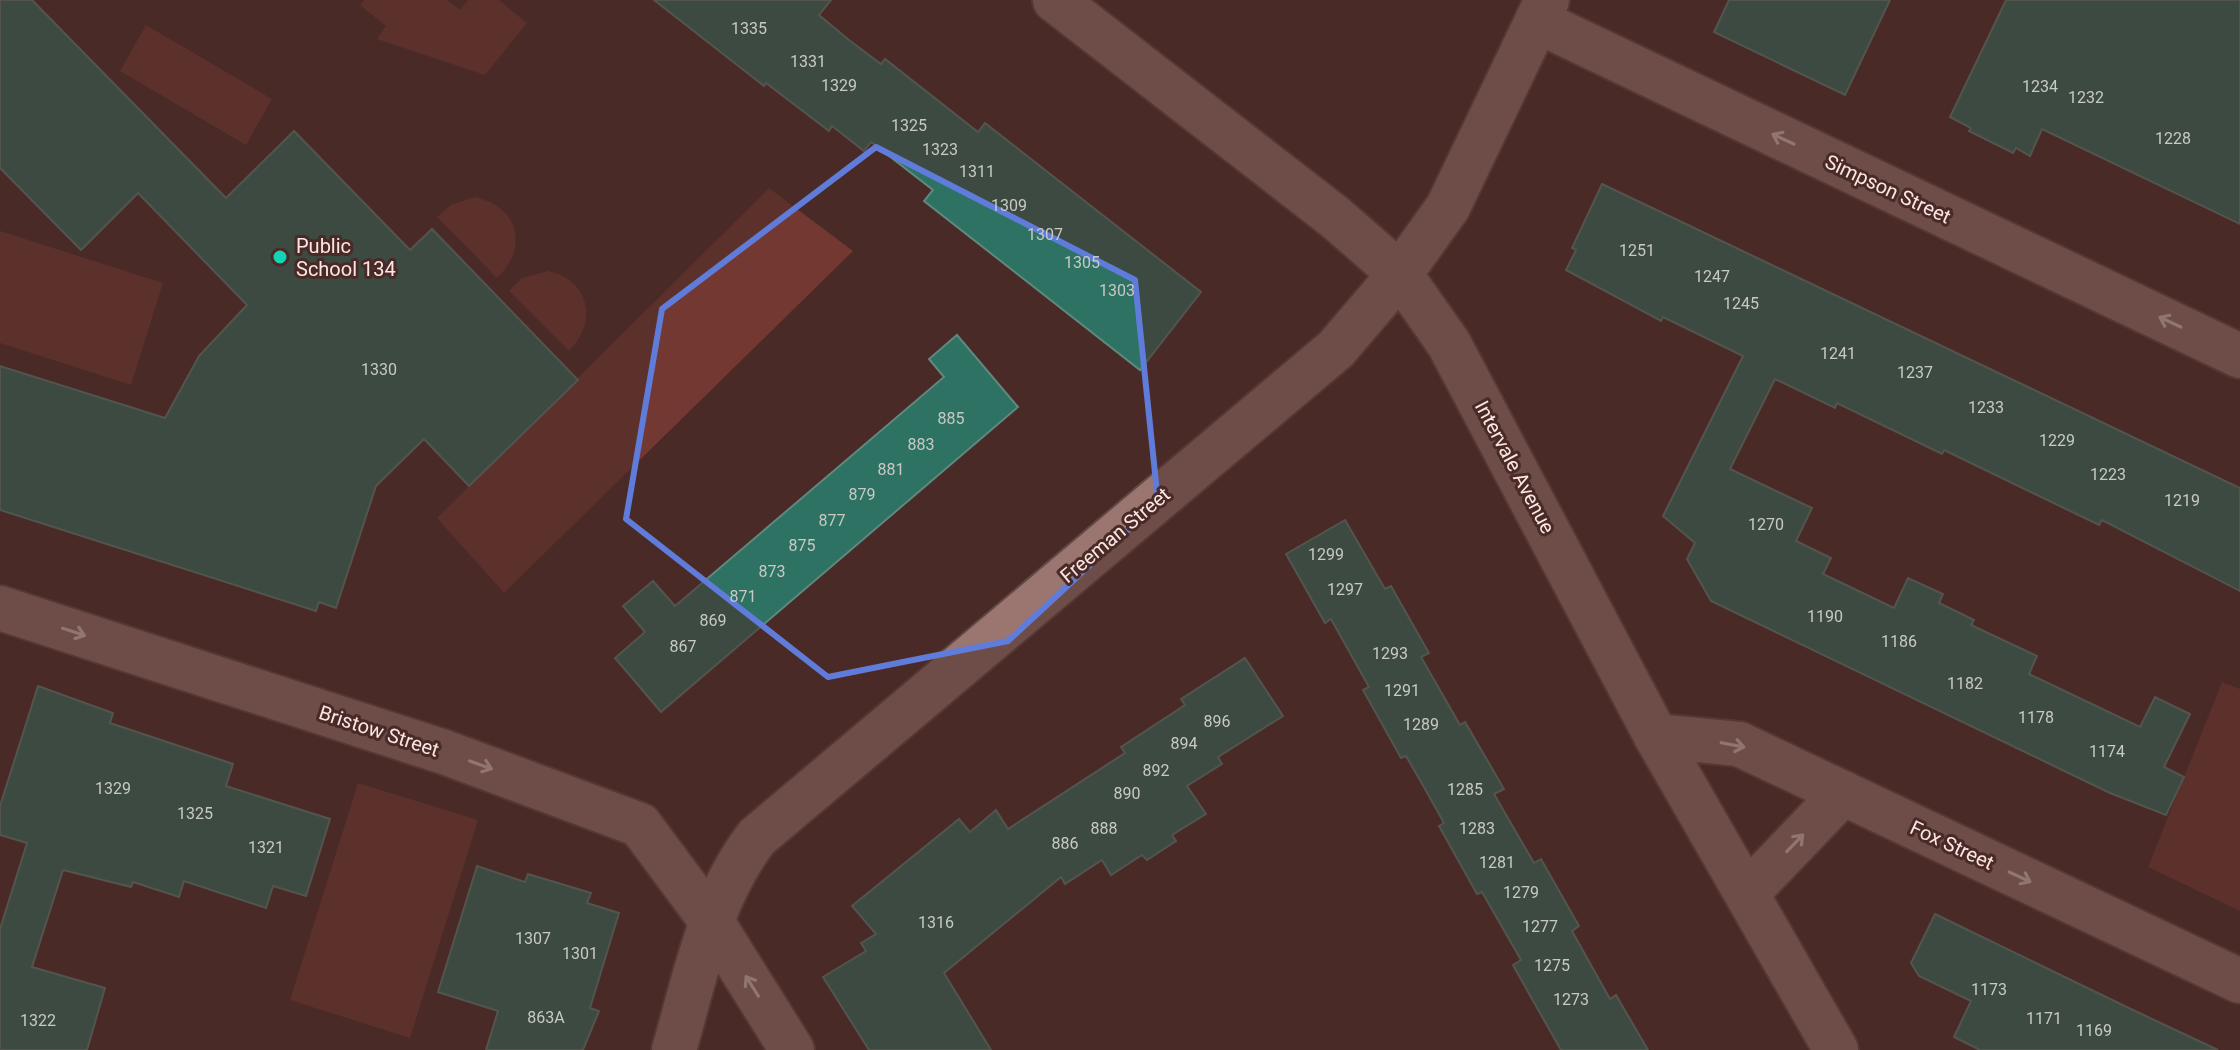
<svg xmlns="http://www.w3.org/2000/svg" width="2240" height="1050" viewBox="0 0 2240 1050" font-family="Roboto,sans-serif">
<rect width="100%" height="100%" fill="#492a26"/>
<g fill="#733832">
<path d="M364,0H447L460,10L468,0H499L527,23L485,75L377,39L386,26L360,5Z"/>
<path d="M146,25L272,99L246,145L120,71Z"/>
<path d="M769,188L853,251L504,593L437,518Z"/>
<path d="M475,197C519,207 529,248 497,278L437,217L451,205Z"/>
<path d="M0,231L163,283L131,385L0,343Z"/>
<path d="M548,271C590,280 598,322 569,351L509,291L522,278Z"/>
<path d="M2222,682L2240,689V911L2148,867Z"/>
<path d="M358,783L478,820L410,1038L290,1000Z"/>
</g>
<g fill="#2d7263" stroke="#60887e" stroke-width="2">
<path d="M0,0H32L226,198L294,131L410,250L432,229L578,380L469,486L424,439L376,486L336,608L319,602L316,611L0,510V366L165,418L199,356L247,305L138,193L81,250L0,168Z"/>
<path d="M654,0H831L819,15L849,40L881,64L885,59L978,132L985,123L1201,292L1140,370L924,201L933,190L871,142L864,151L832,126L829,131L766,83L764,86Z"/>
<path d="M1729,0H1890L1845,95L1714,32Z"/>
<path d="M2006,0H2240V224L2042,129L2030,156L2016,148L2013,153L1969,131L1971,128L1950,117Z"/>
<path d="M1602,184L2240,488V591L2102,520L2099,525L1944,450L1942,454L1837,403L1835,408L1775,379L1730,469L1812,508L1796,541L1831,558L1823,574L1894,608L1908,578L1943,594L1939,603L1974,620L1971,625L2037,656L2029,674L2140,727L2155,697L2190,714L2164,767L2184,777L2166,815L2110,793L1711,601L1687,559L1695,543L1663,516L1743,356L1663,317L1661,321L1566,270L1576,250L1572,248Z"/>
<path d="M957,335L1018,407L661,712L615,658L645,632L623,606L653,581L675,606L944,377L929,359Z"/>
<path d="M1345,520L1385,589L1391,586L1429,653L1421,657L1460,725L1465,722L1504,789L1494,794L1534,863L1541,859L1579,926L1572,931L1610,999L1616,995L1648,1050H1561L1532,999L1513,965L1521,960L1482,892L1477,894L1439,826L1444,823L1425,789L1406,756L1401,758L1363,690L1369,687L1331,619L1325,623L1286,554Z"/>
<path d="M1245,658L1283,716L1218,757L1222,764L1187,786L1206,814L1172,835L1176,841L1147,860L1142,855L1111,875L1102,860L1065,884L1061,877L944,973L991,1050H869L823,977L866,951L861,943L876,934L852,906L959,819L970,832L996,810L1008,829L1125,753L1121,747L1185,705L1181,699Z"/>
<path d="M38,686L113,713L110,723L233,764L226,786L330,819L306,896L273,886L266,908L184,881L179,897L133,882L131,887L63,870L32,967L105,988L87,1050H0V929L27,843L0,835V806Z"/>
<path d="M477,866L525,882L528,874L591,893L587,903L619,913L590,1008L599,1011L583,1050H486L498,1011L438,992Z"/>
<path d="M1935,914L2133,1010L2218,1050H1980L1954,1037L1971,1001L1919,976L1911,963Z"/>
</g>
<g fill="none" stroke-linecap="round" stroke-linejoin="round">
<defs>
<g id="minor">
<path d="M1055,0L1336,218L1400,274L1449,344L1656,736L1836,1050"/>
<path d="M1537,21L2240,356"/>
<path d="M0,608L444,752L640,825L712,922L792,1050"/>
<path d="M1656,736L1739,744L2240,981"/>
<path d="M1748,892L1843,793"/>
<path d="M674,1050C695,978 710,897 757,837L1336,349L1400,274L1448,207L1547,0"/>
</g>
</defs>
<use href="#minor" stroke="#634946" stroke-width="48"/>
<use href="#minor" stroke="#9b7671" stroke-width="44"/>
</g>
<defs><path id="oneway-shaft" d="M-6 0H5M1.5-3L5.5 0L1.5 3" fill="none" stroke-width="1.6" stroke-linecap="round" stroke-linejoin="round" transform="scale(2)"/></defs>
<g stroke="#e8d0cc">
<use href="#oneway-shaft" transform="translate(1783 139) rotate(-155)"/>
<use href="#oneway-shaft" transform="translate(2170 322) rotate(-155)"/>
<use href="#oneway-shaft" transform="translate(74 632) rotate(18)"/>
<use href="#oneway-shaft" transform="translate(1733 745) rotate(11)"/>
<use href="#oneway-shaft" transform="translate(481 765) rotate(20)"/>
<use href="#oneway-shaft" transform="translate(1795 843) rotate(-46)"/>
<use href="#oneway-shaft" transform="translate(2020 877) rotate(25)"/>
<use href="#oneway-shaft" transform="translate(752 986) rotate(-122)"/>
</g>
<path d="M0 0H2240V1050H0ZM876,147L1135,280L1158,502L1008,641L828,677L626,519L662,309Z" fill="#492a26" fill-opacity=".55" fill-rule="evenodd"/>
<path fill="none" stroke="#607cdb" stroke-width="6" stroke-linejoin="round" d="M876,147L1135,280L1158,502L1008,641L828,677L626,519L662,309Z"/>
<circle fill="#11d5b4" stroke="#492a26" stroke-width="3" cx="280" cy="257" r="8"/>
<g text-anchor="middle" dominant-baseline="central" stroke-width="6" stroke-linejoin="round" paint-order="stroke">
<g font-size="16" fill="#c8c9c3">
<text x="749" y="28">1335</text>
<text x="808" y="61">1331</text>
<text x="839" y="85">1329</text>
<text x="2040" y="86">1234</text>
<text x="2086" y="97">1232</text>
<text x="909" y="125">1325</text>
<text x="2173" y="138">1228</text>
<text x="940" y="149">1323</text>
<text x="977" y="171">1311</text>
<text x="1009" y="205">1309</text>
<text x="1045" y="234">1307</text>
<text x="1637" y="250">1251</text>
<text x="1082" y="262">1305</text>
<text x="1712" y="276">1247</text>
<text x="1117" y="290">1303</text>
<text x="1741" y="303">1245</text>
<text x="1838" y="353">1241</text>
<text x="379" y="369">1330</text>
<text x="1915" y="372">1237</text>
<text x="1986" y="407">1233</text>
<text x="951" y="418">885</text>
<text x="2057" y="440">1229</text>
<text x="921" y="444">883</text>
<text x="891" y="469">881</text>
<text x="2108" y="474">1223</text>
<text x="862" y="494">879</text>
<text x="2182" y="500">1219</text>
<text x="832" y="520">877</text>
<text x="1766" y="524">1270</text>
<text x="802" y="545">875</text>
<text x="1326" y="554">1299</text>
<text x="772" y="571">873</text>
<text x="1345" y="589">1297</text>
<text x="743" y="596">871</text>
<text x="1825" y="616">1190</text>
<text x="713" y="620">869</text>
<text x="1899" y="641">1186</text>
<text x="683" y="646">867</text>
<text x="1390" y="653">1293</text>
<text x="1965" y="683">1182</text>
<text x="1402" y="690">1291</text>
<text x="2036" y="717">1178</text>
<text x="1217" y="721">896</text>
<text x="1421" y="724">1289</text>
<text x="1184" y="743">894</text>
<text x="2107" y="751">1174</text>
<text x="1156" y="770">892</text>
<text x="113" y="788">1329</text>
<text x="1465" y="789">1285</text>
<text x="1127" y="793">890</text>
<text x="195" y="813">1325</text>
<text x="1104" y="828">888</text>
<text x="1477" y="828">1283</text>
<text x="1065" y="843">886</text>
<text x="266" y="847">1321</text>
<text x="1497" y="862">1281</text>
<text x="1521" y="892">1279</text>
<text x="936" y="922">1316</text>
<text x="1540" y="926">1277</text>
<text x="533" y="938">1307</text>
<text x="580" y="953">1301</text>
<text x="1552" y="965">1275</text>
<text x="1989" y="989">1173</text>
<text x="1571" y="999">1273</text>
<text x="546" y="1017">863A</text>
<text x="2044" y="1018">1171</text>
<text x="38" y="1020">1322</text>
<text x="2094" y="1030">1169</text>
</g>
<g font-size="20" fill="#fbe6e3" stroke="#492a26">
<text transform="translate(1888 189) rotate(25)">Simpson Street</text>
<text transform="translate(1515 467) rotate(62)">Intervale Avenue</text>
<text transform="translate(1115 535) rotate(-40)">Freeman Street</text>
<text transform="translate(379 731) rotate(18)">Bristow Street</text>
<text transform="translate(1952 845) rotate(25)">Fox Street</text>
</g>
<g font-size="20" fill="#fbe6e3" stroke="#492a26" text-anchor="start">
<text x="296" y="246">Public<tspan x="296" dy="23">School 134</tspan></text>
</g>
</g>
</svg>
